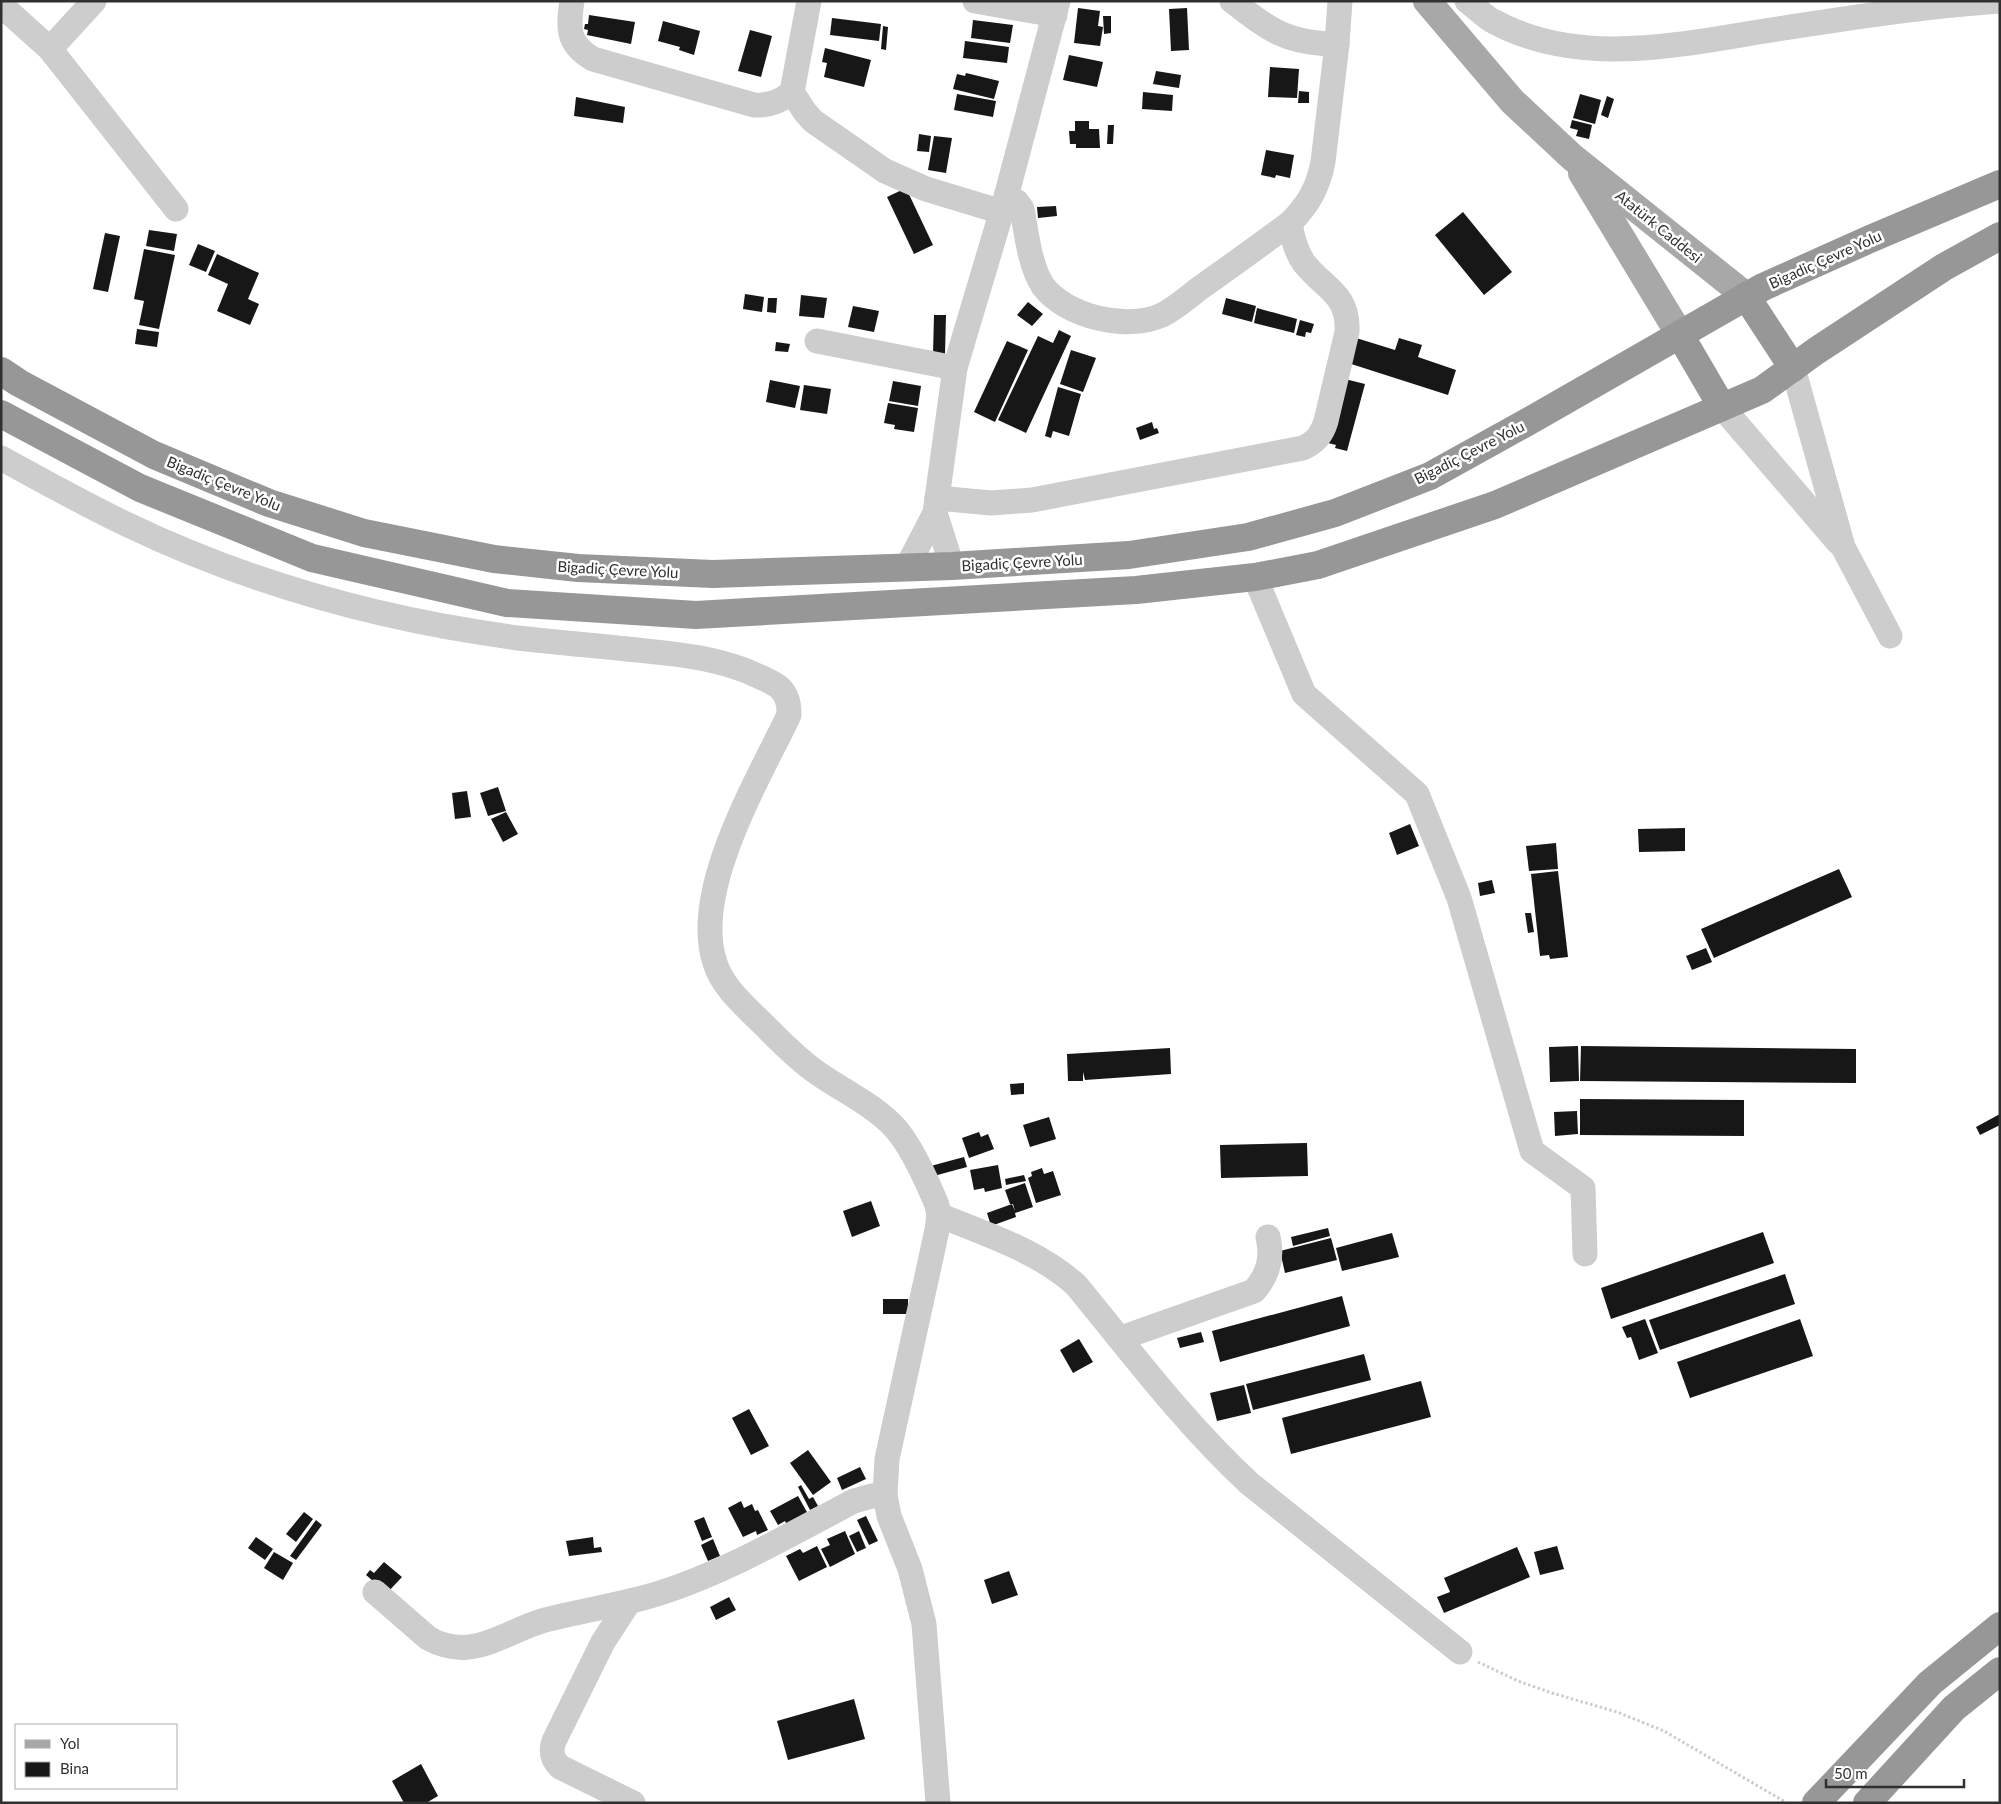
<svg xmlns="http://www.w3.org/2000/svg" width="2001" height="1804" viewBox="0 0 2001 1804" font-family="Lato,sans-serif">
<rect width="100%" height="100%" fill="#fff"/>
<g fill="#171717">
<path d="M1078,8L1100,11L1098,26L1103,27L1100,46L1074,43Z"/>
<path d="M1187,8L1189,50L1171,51L1169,9Z"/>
<path d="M589,15L635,22L631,44L587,35L588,30L584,29L585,24H588Z"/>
<path d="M1103,16H1111V33L1104,34Z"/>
<path d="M832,18L881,24L879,41L830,35Z"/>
<path d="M973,20L1013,25L1010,43L971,38Z"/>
<path d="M663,21L700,31L694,55L679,50L680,47L658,41Z"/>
<path d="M883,26L888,27L886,50L881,49Z"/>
<path d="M750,30L772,36L761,77L738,71Z"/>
<path d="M965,41L1009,47L1007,63L963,58Z"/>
<path d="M825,48L871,60L864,87L824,77L827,63L822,62Z"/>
<path d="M1069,55L1103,62L1097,87L1063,80Z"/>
<path d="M1270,67L1299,69L1297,98L1268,97Z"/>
<path d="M1156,71L1181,75L1179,88L1153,84Z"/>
<path d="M966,73L999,81L994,99L953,89L957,74L965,76Z"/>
<path d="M1299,91L1309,92V103H1298Z"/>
<path d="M1143,92L1173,95L1172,111L1142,109Z"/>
<path d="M957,94L996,101L993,117L954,110Z"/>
<path d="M1580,94L1601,100L1595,124L1573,118Z"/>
<path d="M1607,96L1614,99L1608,118L1601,115Z"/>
<path d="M576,97L625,107L623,123L574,116Z"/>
<path d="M1572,120L1592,125L1589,139L1576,136L1578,130L1570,128Z"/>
<path d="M1075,121H1089V129H1099L1100,148H1076V144H1070L1069,131H1075Z"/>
<path d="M1108,125H1114L1113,144H1107Z"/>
<path d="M919,134L931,136L929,152L917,151Z"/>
<path d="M934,136L952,138L946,173L928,170Z"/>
<path d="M1266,150L1294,155L1290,178L1276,175L1275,178L1261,175Z"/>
<path d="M906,188L933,245L914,254L887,197Z"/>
<path d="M1056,206L1057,216L1038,218L1037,207Z"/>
<path d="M1463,212L1512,272L1484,295L1435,235Z"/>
<path d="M149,230L177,234L174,251L146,246Z"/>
<path d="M105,233L120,236L108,292L93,289Z"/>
<path d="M198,244L215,251L206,272L189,265Z"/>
<path d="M144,249L175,255L159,329L139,325L144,301L134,299Z"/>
<path d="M217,254L259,273L248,299L259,304L250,325L217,311L228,284L208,275Z"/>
<path d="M745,294L764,297L762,312L743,309Z"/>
<path d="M801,295L827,298L824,318L799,316Z"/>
<path d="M768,298H777L776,313L767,312Z"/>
<path d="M1226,298L1256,306L1252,322L1222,314Z"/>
<path d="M1028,302L1043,314L1032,326L1017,315Z"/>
<path d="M853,306L879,311L874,332L848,327Z"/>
<path d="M1257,308L1297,319L1294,333L1254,323Z"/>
<path d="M934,315H946L945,354H933Z"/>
<path d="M1300,320L1314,324L1311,333L1306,332L1305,337L1296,335Z"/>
<path d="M137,329L159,332L157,347L135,344Z"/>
<path d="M1059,330L1071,336L1026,433L998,420L1038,336L1053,343Z"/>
<path d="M1353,337L1395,350L1399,338L1422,345L1418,357L1456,370L1448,395L1345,362Z"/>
<path d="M1007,341L1028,350L995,422L974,412Z"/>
<path d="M776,342L790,344L788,352L775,351Z"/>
<path d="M1071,350L1096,358L1083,392L1060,384Z"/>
<path d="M1345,379L1365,384L1347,451L1335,448L1336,445L1324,442Z"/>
<path d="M770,380L800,386L795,408L766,402Z"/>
<path d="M893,381L921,386L918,406L889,401Z"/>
<path d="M804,385L831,389L827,414L800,410Z"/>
<path d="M1058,387L1081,394L1069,436L1053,431L1051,438L1045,436Z"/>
<path d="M888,403L918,408L914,432L894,429L895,425L884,423Z"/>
<path d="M1152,422L1154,429L1157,428L1159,433L1140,440L1136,428Z"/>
<path d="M498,787L506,811L488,816L480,793Z"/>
<path d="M467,791L471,817L455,819L452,793Z"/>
<path d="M506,812L518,834L503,842L491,819Z"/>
<path d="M1410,824L1419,846L1397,855L1389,833Z"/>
<path d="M1685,828V851L1639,852L1638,829Z"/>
<path d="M1556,843L1558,869L1529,871L1526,846Z"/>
<path d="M1839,869L1852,897L1714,958L1701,929Z"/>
<path d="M1558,871L1568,957L1550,959L1549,955L1540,956L1531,874Z"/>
<path d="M1492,880L1495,893L1480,896L1478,883Z"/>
<path d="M1525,913H1531L1534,932L1528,933Z"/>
<path d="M1706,948L1712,962L1692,970L1686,956Z"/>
<path d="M1578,1046L1579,1081L1550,1082L1549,1047Z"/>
<path d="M1581,1046L1856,1049V1083L1580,1081Z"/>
<path d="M1170,1048L1171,1074L1085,1080L1083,1072V1081H1068L1067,1054Z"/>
<path d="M1024,1083V1094L1011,1095L1010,1084Z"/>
<path d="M1580,1099L1744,1100V1136L1580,1135Z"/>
<path d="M1577,1111L1578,1134L1555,1136L1554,1112Z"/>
<path d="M2000,1114V1125L1980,1135L1976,1127Z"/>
<path d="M1049,1117L1056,1139L1030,1147L1023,1125Z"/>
<path d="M979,1132L981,1137L988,1134L994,1149L969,1158L962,1138Z"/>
<path d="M1307,1143L1308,1176L1221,1178L1220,1145Z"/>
<path d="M964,1157L967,1167L930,1177L927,1167Z"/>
<path d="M998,1165L1002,1188L985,1192L984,1188L974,1190L970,1170Z"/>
<path d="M1042,1168L1044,1174L1053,1171L1061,1195L1036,1203L1028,1178L1032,1176L1031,1172Z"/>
<path d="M1024,1175L1026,1181L1006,1185L1005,1179Z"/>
<path d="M1025,1183L1033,1207L1015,1213L1016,1217L991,1226L987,1213L1012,1204L1015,1211L1013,1204H1010L1005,1190Z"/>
<path d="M871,1201L880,1226L852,1237L843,1211Z"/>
<path d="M1328,1228L1330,1236L1293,1246L1291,1237Z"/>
<path d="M1763,1232L1774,1263L1611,1319L1601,1288Z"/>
<path d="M1392,1233L1399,1257L1342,1271L1336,1248Z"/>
<path d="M1331,1238L1337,1260L1285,1273L1280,1251Z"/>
<path d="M1785,1274L1795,1304L1660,1350L1649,1320Z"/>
<path d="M1342,1296L1350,1326L1220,1362L1212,1331Z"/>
<rect x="883" y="1299" width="25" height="15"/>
<path d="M1645,1319L1658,1353L1639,1360L1631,1337L1627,1338L1622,1327Z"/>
<path d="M1800,1319L1813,1356L1690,1398L1677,1362Z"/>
<path d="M1201,1332L1204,1342L1180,1348L1177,1338Z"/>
<path d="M1079,1339L1093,1362L1073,1373L1060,1350Z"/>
<path d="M1364,1354L1371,1380L1253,1410L1246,1384Z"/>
<path d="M1421,1381L1431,1417L1291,1454L1282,1418Z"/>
<path d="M1244,1385L1251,1413L1217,1421L1210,1393Z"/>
<path d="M749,1409L769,1446L751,1455L732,1418Z"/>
<path d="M808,1450L831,1482L813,1495L790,1463Z"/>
<path d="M860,1467L866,1479L842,1490L837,1478Z"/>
<path d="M801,1485L809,1499L813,1497L818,1506L810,1510L798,1487Z"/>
<path d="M798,1496L808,1514L787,1525L785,1521L778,1525L770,1511Z"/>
<path d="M741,1501L744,1508L752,1504L755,1511L758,1510L768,1530L757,1535L756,1531L743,1537L728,1508Z"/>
<path d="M304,1512L313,1519L296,1542L286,1534Z"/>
<path d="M866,1516L878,1541L869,1545L857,1520Z"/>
<path d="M704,1517L712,1537L702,1541L694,1521Z"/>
<path d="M316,1520L322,1525L296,1560L290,1556Z"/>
<path d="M845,1531L855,1554L830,1567L821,1549L830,1545L827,1539Z"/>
<path d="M859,1531L866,1548L857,1552L849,1536Z"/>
<path d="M256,1537L273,1549L265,1560L248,1548Z"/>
<path d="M593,1537L594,1548L601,1547L602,1552L569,1556L566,1541Z"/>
<path d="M713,1539L720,1556L708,1561L701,1545Z"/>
<path d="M817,1546L827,1567L799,1581L786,1556L800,1549L803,1553Z"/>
<path d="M1557,1546L1564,1569L1540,1575L1534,1552Z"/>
<path d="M1517,1547L1530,1577L1444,1613L1437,1597L1450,1592L1444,1578Z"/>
<path d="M274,1552L293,1563L283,1580L264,1568Z"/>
<path d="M384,1562L402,1577L387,1593L366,1575L370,1570L374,1573Z"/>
<path d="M1009,1571L1018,1595L992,1604L984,1580Z"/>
<path d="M729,1597L736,1610L716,1620L710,1607Z"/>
<path d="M854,1699L865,1739L788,1760L777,1721Z"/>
<path d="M421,1764L438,1796L426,1803H404L392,1781Z"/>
</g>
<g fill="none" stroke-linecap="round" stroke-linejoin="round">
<path stroke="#cdcdcd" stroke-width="3" stroke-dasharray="2.5 2.5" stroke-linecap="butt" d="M1478,1662L1518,1681L1552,1693L1617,1712L1664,1731L1787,1803"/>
<g stroke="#cdcdcd" stroke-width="25">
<path d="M572,1C568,28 567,44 593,59L754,105C769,106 780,102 792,92"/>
<path d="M809,1L792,92L805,112L813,121L885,171L926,189L1002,212"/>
<path d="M975,1L1055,15"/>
<path d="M1232,1C1269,30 1288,44 1337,44"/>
<path d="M1467,1C1475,7 1483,15 1491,20C1582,71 1688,42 1784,28C1856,17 1927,6 1999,1"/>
<path d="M1,5L50,49L176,209"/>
<path d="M50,49L94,1"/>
<path d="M1006,197L1017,202L1022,209C1026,231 1030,267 1043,286C1066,317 1128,331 1162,315C1176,308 1188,297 1200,288C1230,267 1260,245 1290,223C1308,205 1318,188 1323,162L1337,44L1340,1"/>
<path d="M817,341L955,368"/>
<path d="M1793,368L1843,547L1890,636"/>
<path d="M1722,407L1838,542"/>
<path d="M1,458C43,481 84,504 126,524C251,584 389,622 527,639C563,643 600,646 637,650C678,654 720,658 758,676C765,679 774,683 780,688C788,696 789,705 789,715C758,780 691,891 715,963C723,988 745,1006 763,1024C780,1041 796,1058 816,1072C841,1090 876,1106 896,1129C913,1149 927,1181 937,1205L939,1215L937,1230L887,1459L885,1495L889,1516L910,1569L924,1624L938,1803"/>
<path d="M937,498L991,503L1032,500L1303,448C1316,442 1322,434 1326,421L1347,332C1349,293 1324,289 1304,263C1296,252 1292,236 1290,223"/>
<path d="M952,566L935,513L955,368L1006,197L1058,1"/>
<path d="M907,567L935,513"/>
<path d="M1255,577L1304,694L1417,794L1459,898L1532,1151L1583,1188L1585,1254"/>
<path d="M939,1215C987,1235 1037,1250 1076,1285C1132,1353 1185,1424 1250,1484L1460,1652"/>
<path d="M1121,1338L1254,1291C1268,1275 1273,1258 1268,1237"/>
<path d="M375,1592L428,1638C472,1663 503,1632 545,1620C583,1610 622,1605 660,1593C728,1571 791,1534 854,1501L872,1496L885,1495"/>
<path d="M629,1602L603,1642L554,1741C550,1752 552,1759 560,1767L633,1803"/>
</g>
<g stroke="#a8a8a8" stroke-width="28">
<path d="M1427,1L1512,101L1572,157L1746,296"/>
<path d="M1582,173L1680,335"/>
</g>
<g stroke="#979797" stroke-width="28">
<path d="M1746,296L1793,368"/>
<path d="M1680,335L1722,407"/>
<path d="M1,371L19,383L154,455L269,503L364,533L494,559L578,568L713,574L952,566L1129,555L1248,537L1335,513L1430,476L1531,420L1763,287L1870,239L2000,184"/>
<path d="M1,414L140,488L312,558L507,603L696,615L1136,590L1255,577L1318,565L1495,505L1762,390L1816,351L1944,267L2000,236"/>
<path d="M1816,1803L1930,1683L2000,1626"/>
<path d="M1867,1803L1954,1708L2000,1671"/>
</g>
</g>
<g text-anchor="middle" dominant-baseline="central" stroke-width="5" stroke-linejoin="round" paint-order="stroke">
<g font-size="15" fill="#303030" stroke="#fff">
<text transform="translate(1659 226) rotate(39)">Atatürk Caddesi</text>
<text transform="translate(1825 259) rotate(-24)">Bigadiç Çevre Yolu</text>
<text transform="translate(1469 452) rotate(-27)">Bigadiç Çevre Yolu</text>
<text transform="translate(224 483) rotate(22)">Bigadiç Çevre Yolu</text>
<text transform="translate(1022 562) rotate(-3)">Bigadiç Çevre Yolu</text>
<text transform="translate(618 569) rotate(3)">Bigadiç Çevre Yolu</text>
</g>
</g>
<rect width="2001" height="1804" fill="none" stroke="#303030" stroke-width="5"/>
<rect x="15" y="1724" width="162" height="65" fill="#ffffff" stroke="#acacac"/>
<rect x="25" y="1740" width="25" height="8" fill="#a8a8a8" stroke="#acacac"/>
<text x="60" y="1749" font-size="15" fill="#303030">Yol</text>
<rect x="25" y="1762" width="25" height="15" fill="#171717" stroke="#acacac"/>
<text x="60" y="1774" font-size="15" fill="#303030">Bina</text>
<path d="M1826 1779v8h138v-8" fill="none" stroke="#303030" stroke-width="2.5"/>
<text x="1834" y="1779" font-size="15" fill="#303030" stroke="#ffffff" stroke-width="4" paint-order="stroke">50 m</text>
</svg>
